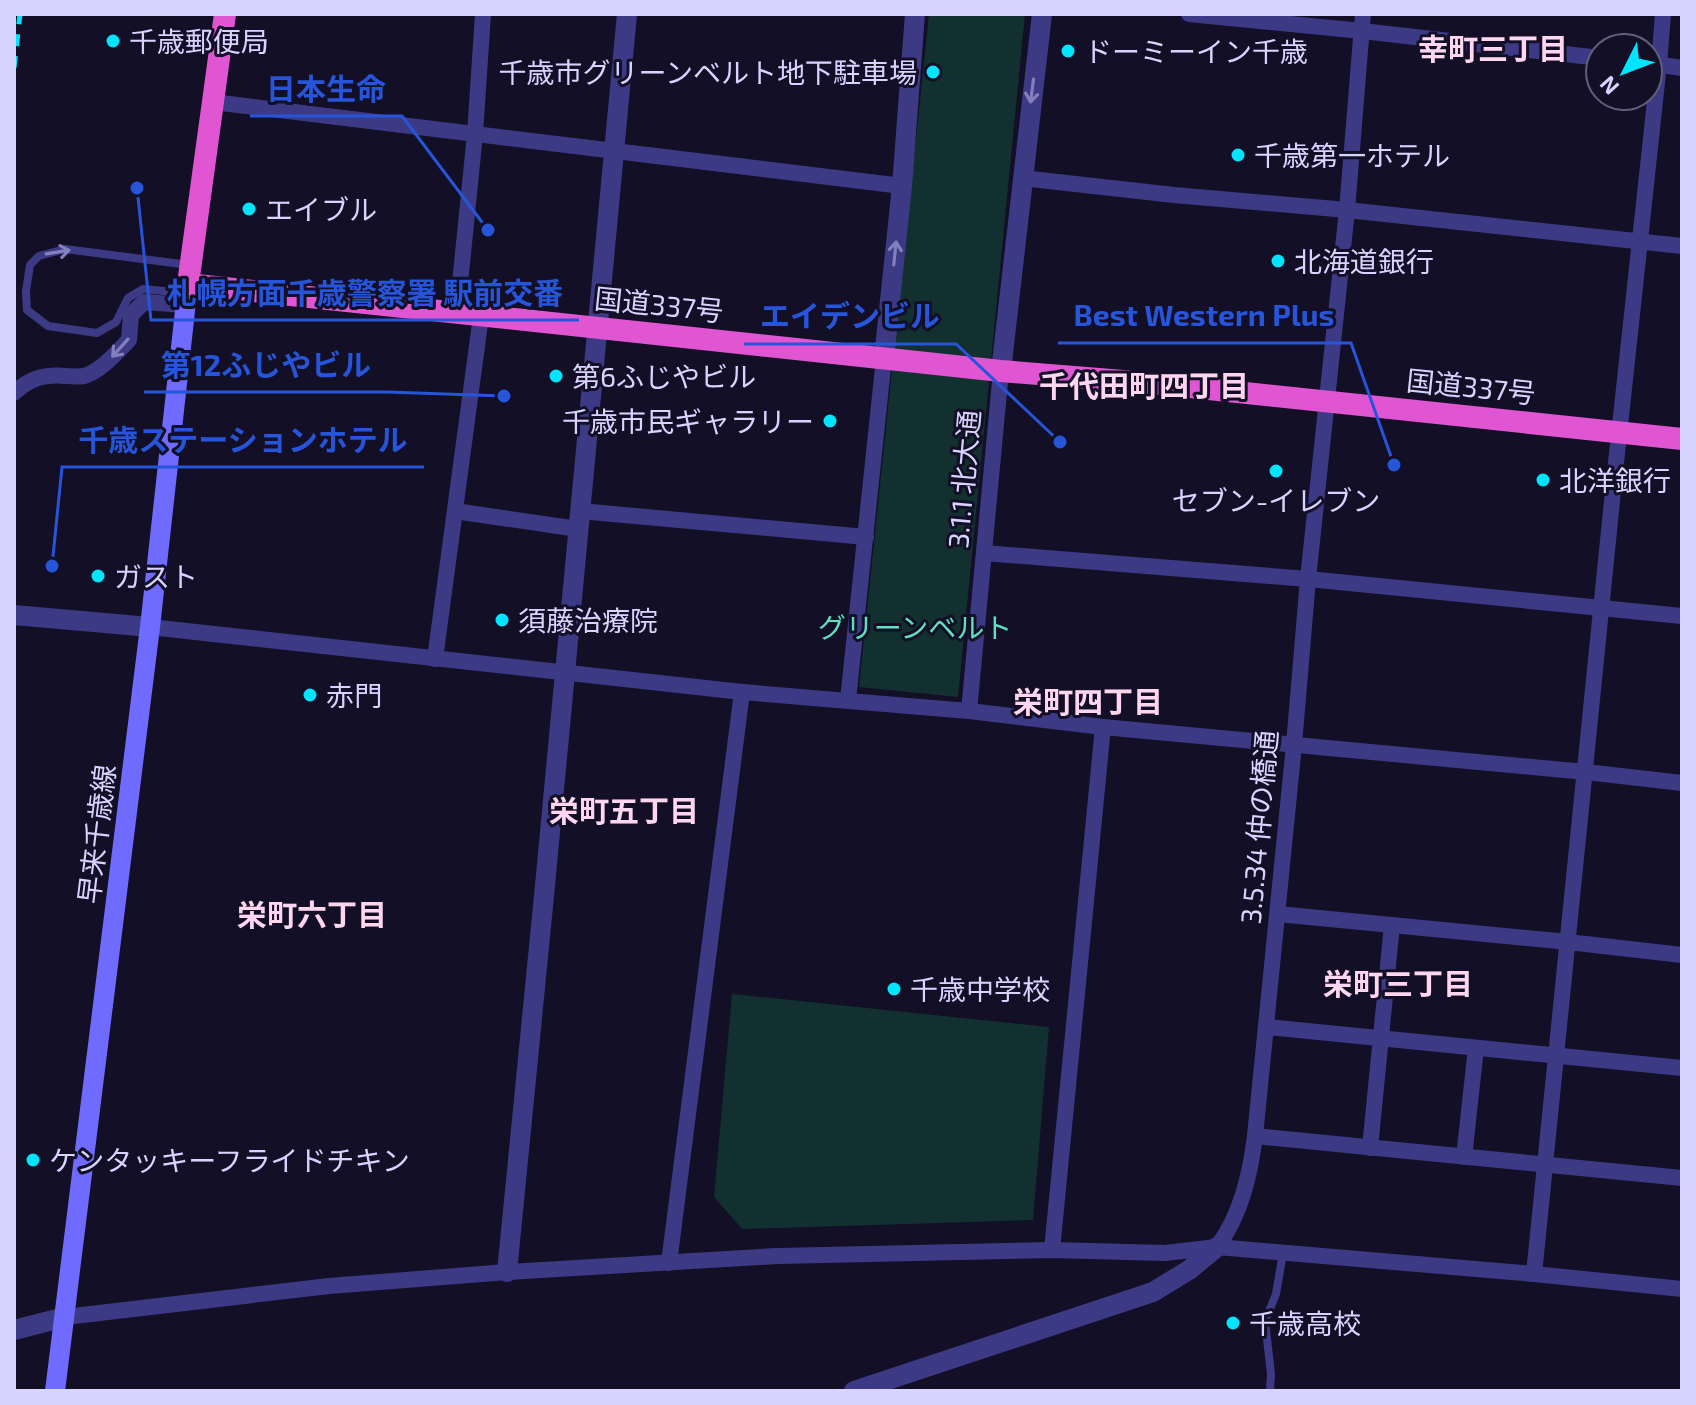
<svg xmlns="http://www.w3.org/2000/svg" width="1696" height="1405" viewBox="0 0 1696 1405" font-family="'Exo 2','Noto Sans JP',sans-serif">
<rect width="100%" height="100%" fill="#130f26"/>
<g fill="#12302f">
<path d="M929,14H1025L958,697L859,687Z"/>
<path d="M732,994L1049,1027L1033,1220L742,1229L714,1197Z"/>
</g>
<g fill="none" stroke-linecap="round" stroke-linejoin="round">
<g stroke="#3d3a85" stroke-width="8">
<path d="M184,293L143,289L128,298L116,322L97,333L48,326L27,310L26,291L30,265L39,256L65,249L189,265"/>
<path d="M1270,1391L1271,1374L1265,1321L1276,1294L1283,1253"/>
</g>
<g stroke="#3d3a85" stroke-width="16">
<path d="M1189,14L1362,31L1600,58"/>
<path d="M1648,63L1682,68"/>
<path d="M213,102L902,186"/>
<path d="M1022,178L1174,195L1347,210L1682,246"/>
<path d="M457,313L475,134L483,14"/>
<path d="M14,393C30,378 44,374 66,376C72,376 78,377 84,376C101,371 117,352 129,340L131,315L144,302L185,305"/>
<path d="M455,511L578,529"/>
<path d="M580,511L866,537"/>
<path d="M984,553L1308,579L1682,616"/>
<path d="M150,627L742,692L969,711L1103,727L1586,772L1682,783"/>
<path d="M435,659L481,316"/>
<path d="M848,700L884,358"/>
<path d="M969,711L1001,371"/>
<path d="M1278,914L1568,942L1682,955"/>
<path d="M1267,1027L1682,1068"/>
<path d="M1255,1136L1682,1178"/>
<path d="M1370,1148L1392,925"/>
<path d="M1464,1157L1476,1048"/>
<path d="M1217,1247C1241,1215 1250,1175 1255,1136L1294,745L1308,579L1347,210L1363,14"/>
<path d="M1052,1250L1103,727"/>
<path d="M669,1263L742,692"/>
<path d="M1534,1274C1574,870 1614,467 1659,64L1663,14"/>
<path d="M65,1317L329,1286L507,1272L777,1256L1052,1250L1165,1253L1217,1247L1534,1274L1682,1289"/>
</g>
<g stroke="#3d3a85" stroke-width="20">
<path d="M884,358L902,186L915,14"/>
<path d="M1001,371L1042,14"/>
<path d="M14,615L150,627"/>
<path d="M507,1272L544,896L627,14"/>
<path d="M14,1330L65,1317"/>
<path d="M854,1391L1153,1292L1189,1270L1217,1247"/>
</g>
<path stroke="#6f6bff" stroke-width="20" d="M55,1391L150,627L188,284"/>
<path stroke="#e055d1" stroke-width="22" d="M225,14L188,284L1001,371L1161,384L1682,439"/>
<path stroke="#00e5ff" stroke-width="5" stroke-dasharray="12 10" stroke-linecap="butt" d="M14,68L20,14"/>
</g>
<defs><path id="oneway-shaft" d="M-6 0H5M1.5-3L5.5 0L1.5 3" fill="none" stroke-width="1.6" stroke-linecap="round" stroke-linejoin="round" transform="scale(2)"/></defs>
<g stroke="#837fbc">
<use href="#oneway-shaft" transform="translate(1032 91) rotate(97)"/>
<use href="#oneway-shaft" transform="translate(58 252) rotate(-9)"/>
<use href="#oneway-shaft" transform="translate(895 253) rotate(-84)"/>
<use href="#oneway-shaft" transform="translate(120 348) rotate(132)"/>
</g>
<g fill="#00e5ff" stroke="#130f26" stroke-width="3">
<circle cx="113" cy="41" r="8"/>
<circle cx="1068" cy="51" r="8"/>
<circle cx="933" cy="72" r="8"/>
<circle cx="1238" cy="155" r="8"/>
<circle cx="249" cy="209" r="8"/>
<circle cx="1278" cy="261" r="8"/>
<circle cx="556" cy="376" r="8"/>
<circle cx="830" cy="421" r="8"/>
<circle cx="1276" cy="471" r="8"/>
<circle cx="1543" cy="480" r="8"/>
<circle cx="98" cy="576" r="8"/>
<circle cx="502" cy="620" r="8"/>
<circle cx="310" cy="695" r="8"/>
<circle cx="894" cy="989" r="8"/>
<circle cx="33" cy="1160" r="8"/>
<circle cx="1233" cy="1323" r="8"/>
</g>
<g text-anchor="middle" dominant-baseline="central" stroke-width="6" stroke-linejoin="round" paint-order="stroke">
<g font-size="28" fill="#d9d4ff" stroke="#130f26" text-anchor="start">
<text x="129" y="41">千歳郵便局</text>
<text x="1084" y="51">ドーミーイン千歳</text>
<text x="917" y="72" text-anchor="end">千歳市グリーンベルト地下駐車場</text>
<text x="1254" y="155">千歳第一ホテル</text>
<text x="265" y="209">エイブル</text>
<text x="1294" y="261">北海道銀行</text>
<text x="572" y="376">第6ふじやビル</text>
<text x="814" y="421" text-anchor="end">千歳市民ギャラリー</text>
<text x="1559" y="480">北洋銀行</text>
<text x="1276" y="500" text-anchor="middle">セブン-イレブン</text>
<text x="114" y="576">ガスト</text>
<text x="518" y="620">須藤治療院</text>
<text x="326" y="695">赤門</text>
<text x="910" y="989">千歳中学校</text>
<text x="49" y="1160">ケンタッキーフライドチキン</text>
<text x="1249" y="1323">千歳高校</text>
</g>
<g font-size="28" fill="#d9d4ff" stroke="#130f26">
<text transform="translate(659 304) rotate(6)">国道337号</text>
<text transform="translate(1471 386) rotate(6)">国道337号</text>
<text transform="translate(963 479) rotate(-85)">3.1.1 北大通</text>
<text transform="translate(1258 827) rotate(-85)">3.5.34 仲の橋通</text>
<text transform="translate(96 834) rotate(-83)">早来千歳線</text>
</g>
<g font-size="28" fill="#5fe0c0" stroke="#130f26">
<text x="915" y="627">グリーンベルト</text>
</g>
<g font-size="30" font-weight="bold" fill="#ffd6f0" stroke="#130f26">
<text x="1493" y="48">幸町三丁目</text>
<text x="1144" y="385">千代田町四丁目</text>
<text x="1088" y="701">栄町四丁目</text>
<text x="624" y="810">栄町五丁目</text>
<text x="312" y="914">栄町六丁目</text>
<text x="1398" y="983">栄町三丁目</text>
</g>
</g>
<path fill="none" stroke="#2655da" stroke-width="3" d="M488 230L402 116H250M137 188L151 320H579M1394 465L1351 343H1058M1060 442L956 344H744M504 396L387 392H144M52 566L62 467H424"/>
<g fill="#2655da" stroke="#130f26" stroke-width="3">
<circle cx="488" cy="230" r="8"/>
<circle cx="137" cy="188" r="8"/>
<circle cx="1394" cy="465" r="8"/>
<circle cx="1060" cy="442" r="8"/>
<circle cx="504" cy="396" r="8"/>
<circle cx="52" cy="566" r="8"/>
</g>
<g font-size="30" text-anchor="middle" font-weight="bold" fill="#2655da" stroke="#130f26" stroke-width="6" stroke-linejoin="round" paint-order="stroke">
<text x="326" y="100">日本生命</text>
<text x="365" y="304">札幌方面千歳警察署 駅前交番</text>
<text x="1204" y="326">Best Western Plus</text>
<text x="850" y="327">エイデンビル</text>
<text x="266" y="376">第12ふじやビル</text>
<text x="243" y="451">千歳ステーションホテル</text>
</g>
<rect width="1696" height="1405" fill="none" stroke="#d9d4ff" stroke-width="32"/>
<g transform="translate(1624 72) rotate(228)"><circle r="38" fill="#130f26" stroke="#625e7d" stroke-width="2"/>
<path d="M0-6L14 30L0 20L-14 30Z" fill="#00e5ff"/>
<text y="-12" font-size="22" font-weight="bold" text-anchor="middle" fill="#d9d4ff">N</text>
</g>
</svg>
